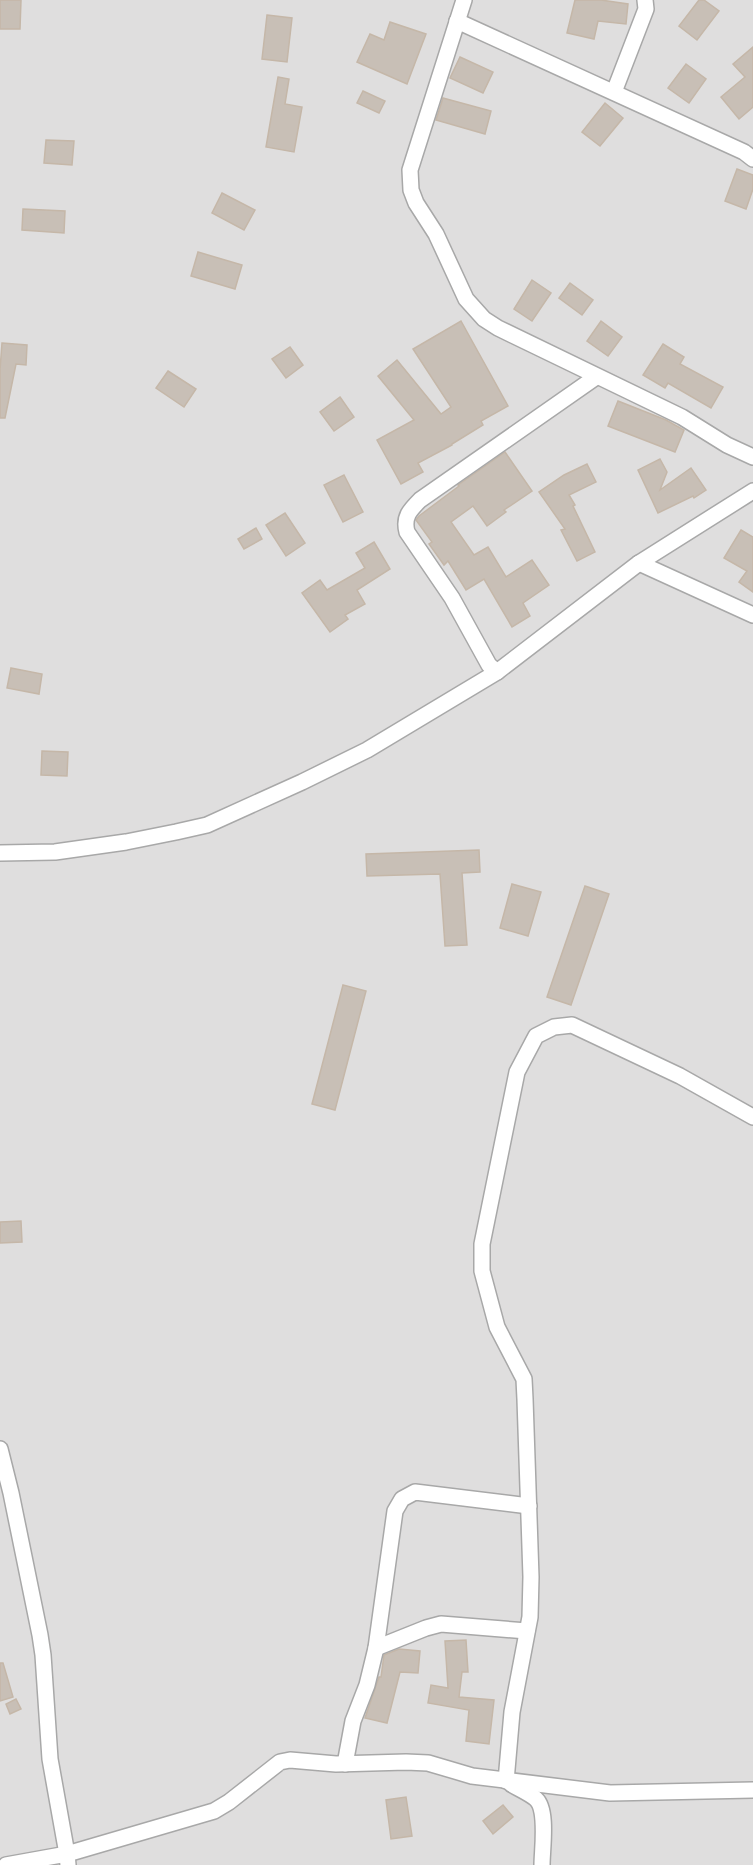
<svg xmlns="http://www.w3.org/2000/svg" width="753" height="1865" viewBox="0 0 753 1865" font-family="'Work Sans',sans-serif">
<rect width="100%" height="100%" fill="#f2efe7"/>
<rect fill="#dfdede" x="0" y="0" width="753" height="1865"/>
<g fill="#c8bfb6" stroke="#c5b7a8" stroke-width="1.5">
<path d="M0,0H21L20,29H0Z"/>
<path d="M575,0H601L628,4L626,24L598,21L594,39L567,33Z"/>
<path d="M699,0H704L719,11L697,40L679,26Z"/>
<path d="M267,15L292,18L287,62L262,59Z"/>
<path d="M390,22L426,34L407,84L357,62L370,34L384,40Z"/>
<path d="M753,47V107L739,119L721,97L745,77L733,64Z"/>
<path d="M460,57L493,72L483,93L450,78Z"/>
<path d="M686,64L706,79L689,103L668,88Z"/>
<path d="M278,77L289,79L285,104L302,107L294,152L266,147Z"/>
<path d="M363,91L385,101L379,113L357,103Z"/>
<path d="M443,98L491,111L485,134L436,120Z"/>
<path d="M605,103L623,118L600,146L582,132Z"/>
<path d="M46,140L74,141L72,165L44,163Z"/>
<path d="M737,169L753,175V189L746,209L725,201Z"/>
<path d="M222,193L255,210L244,230L212,213Z"/>
<path d="M23,209L65,211L64,233L22,230Z"/>
<path d="M198,252L242,265L235,289L191,276Z"/>
<path d="M532,280L551,293L532,321L514,309Z"/>
<path d="M570,283L593,300L582,315L559,298Z"/>
<path d="M461,321L508,406L481,421L483,425L452,444V445L418,463L423,472L401,484L377,440L414,420L378,376L397,360L441,414L451,407L413,349Z"/>
<path d="M601,321L622,337L608,356L587,341Z"/>
<path d="M2,343L27,345L26,365L16,364L5,418H0V370Z"/>
<path d="M663,344L684,357L680,364L723,387L711,408L668,383L665,388L643,375Z"/>
<path d="M290,347L303,365L286,378L272,359Z"/>
<path d="M168,371L196,389L184,407L156,388Z"/>
<path d="M340,397L354,417L334,431L320,412Z"/>
<path d="M618,401L666,420L684,430L675,452L608,426Z"/>
<path d="M505,452L532,491L504,510L506,512L487,526L473,506L451,522L474,555L488,547L506,577L532,560L549,585L523,603L530,616L512,627L484,579L466,590L448,561L444,565L429,544L432,542L416,520L419,516L459,486L458,485Z"/>
<path d="M660,459L667,472L660,490L691,468L706,490L694,498L693,496L658,513L638,470Z"/>
<path d="M587,464L596,482L569,495L575,505L573,506L595,552L577,561L561,530L565,529L539,492L564,475Z"/>
<path d="M344,475L363,512L343,522L324,485Z"/>
<path d="M285,513L305,543L286,556L266,525Z"/>
<path d="M256,528L262,539L244,549L238,539Z"/>
<path d="M741,530L753,537V592L739,582L747,571L724,558Z"/>
<path d="M374,542L390,569L357,590L365,604L345,615L348,619L330,632L302,593L320,580L327,590L365,568L356,553Z"/>
<path d="M11,668L42,674L39,694L7,688Z"/>
<path d="M42,751L68,752L67,776L41,775Z"/>
<path d="M479,850L480,872L462,873L467,945L445,946L440,874L367,876L366,854Z"/>
<path d="M512,884L541,892L528,936L500,928Z"/>
<path d="M585,886L609,894L571,1005L547,997Z"/>
<path d="M343,985L366,991L335,1110L312,1104Z"/>
<path d="M21,1221L22,1242L0,1243V1222Z"/>
<path d="M466,1640L468,1672H462L459,1697L494,1700L489,1744L466,1741L469,1710L428,1703L431,1685L448,1688L445,1641Z"/>
<path d="M399,1649L420,1651L418,1673L400,1672L387,1723L365,1718L379,1677H381L384,1655Z"/>
<path d="M0,1663H3L13,1697L0,1701Z"/>
<path d="M16,1699L21,1709L10,1714L6,1704Z"/>
<path d="M406,1797L412,1836L391,1839L386,1800Z"/>
<path d="M503,1805L513,1817L493,1834L483,1821Z"/>
</g>
<g fill="none" stroke-linecap="round" stroke-linejoin="round">
<defs>
<g id="minor">
<path d="M464,0L410,170L411,190L416,203L436,234L466,299L484,319L498,328L682,417L727,445L753,457"/>
<path d="M457,21L744,152L753,159"/>
<path d="M614,92L646,9L645,0"/>
<path d="M639,563L753,615"/>
<path d="M497,672L489,665L452,598L407,532C403,517 410,510 420,500L596,377"/>
<path d="M0,853L55,852L126,842L176,832L207,825L302,782L367,750L497,672L639,563L753,491"/>
<path d="M0,1449L11,1493L40,1635L43,1655L50,1759L67,1854L68,1865"/>
<path d="M376,1648L426,1628L441,1624L527,1631"/>
<path d="M345,1764L353,1721L367,1685L376,1648L395,1511L402,1499L415,1492L529,1506"/>
<path d="M506,1781L512,1712L530,1617L531,1577L525,1399L524,1379L497,1327L482,1271V1244L517,1072L536,1036L554,1027L572,1025L680,1076L753,1117"/>
<path d="M511,1784C519,1789 529,1793 536,1799C548,1810 542,1849 542,1865"/>
<path d="M6,1865L67,1854L214,1811L229,1802L280,1762L290,1760L336,1764L406,1762L428,1763L472,1776L610,1793L753,1790"/>
</g>
</defs>
<use href="#minor" stroke="#a8a8a8" stroke-width="18"/>
<use href="#minor" stroke="#fff" stroke-width="15"/>
</g>
</svg>
